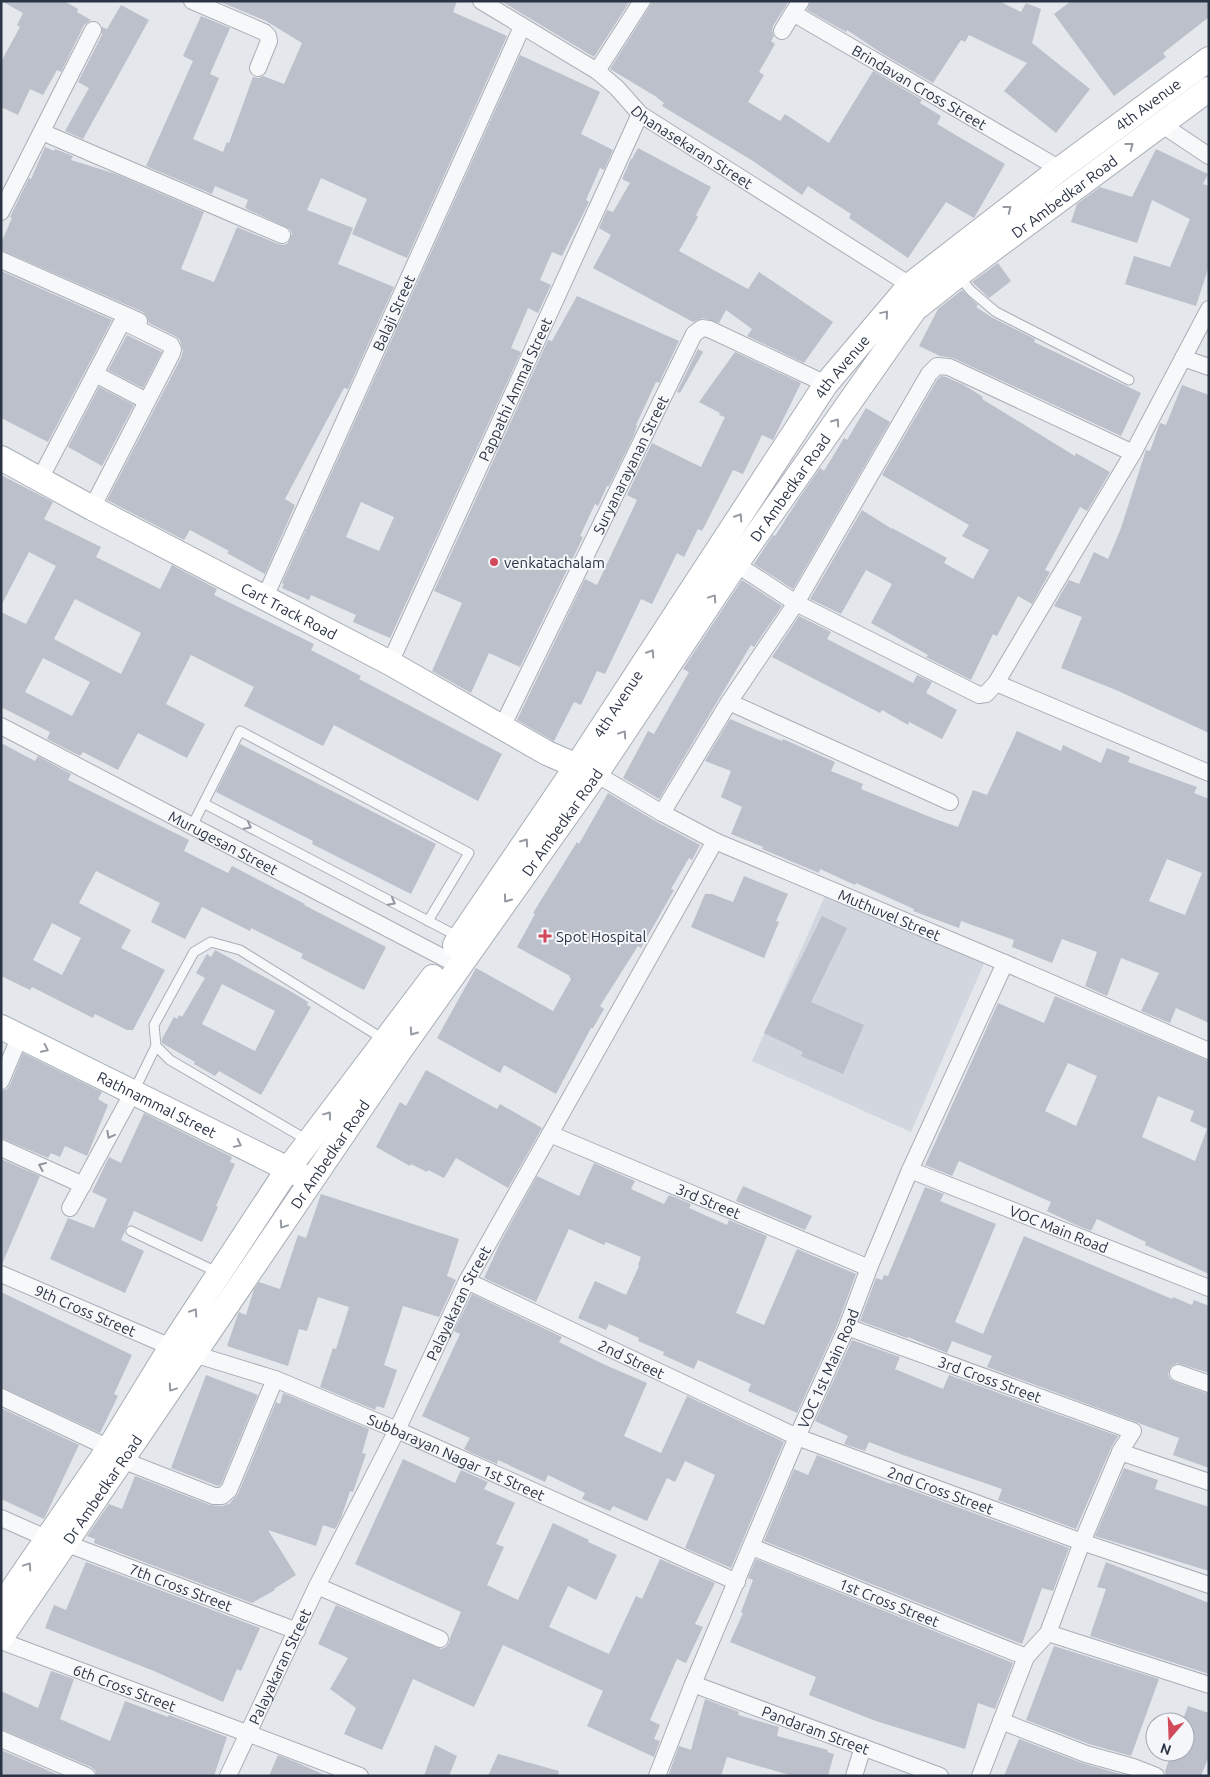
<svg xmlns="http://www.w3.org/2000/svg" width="1210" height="1777" viewBox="0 0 1210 1777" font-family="Ubuntu,sans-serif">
<rect width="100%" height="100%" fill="#e4e7ec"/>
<path fill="#d2d6de" d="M827,891L985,961L911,1132L752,1061Z"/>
<g fill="#bbc0ca" fill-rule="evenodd">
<path d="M1,1H64L78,9L77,12L91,20L84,25L61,72L57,70L43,95L30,89L18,115L1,107V62L20,27L17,25L23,13Z"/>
<path d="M218,1H457L453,12L507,36L407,258L352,234L367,199L321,178L307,210L353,228L338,264L394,287L348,389L344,388L285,499L295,505L265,574L227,553L229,551L190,530L184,540L107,500L181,358L183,351L180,340L175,336L149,323L147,316L143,312L1,250V243L12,218L10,217L29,178L31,179L45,147L54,151L55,149L73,156L71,160L116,174L204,212L181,269L214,282L237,227L278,244L284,245L288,243L292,234L290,229L245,208L248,200L215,186L212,194L146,166L193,61L183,56L201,16L230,28L210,74L219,78L193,139L223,152L227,142L229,143L253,77L259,78L263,76L284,84L302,43L266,21Z"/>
<path d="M501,1H630L594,57Z"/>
<path d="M652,1H789L773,26L772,31L774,36L771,41L775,44L759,72L764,75L748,102L780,121L785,114L829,143L873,71L922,100L920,103L941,116L937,124L1005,164L974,218L946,202L908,258L849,218L851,214L808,186L802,195L753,161L662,106L664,103L655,96L610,69L650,6Z"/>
<path d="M811,1H999L1021,12L1026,3L1041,9L1032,43L1090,89L1056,133L1004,91L1027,63L969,35L965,42L961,40L933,83L883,54L847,30L846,32L807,10Z"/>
<path d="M1071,1H1209V17L1163,53L1166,57L1114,96L1054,14Z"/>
<path d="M121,5L149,20L83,139L65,131L89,88L78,82L102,35V27L107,29Z"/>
<path d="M520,55L600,92L581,134L613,150L604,170L600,168L586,200L589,202L562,256L552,252L540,280L551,285L538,313L528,308L511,348L521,352L390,638L353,622L356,615L311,595L309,600L282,588L284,584L282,583ZM361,502L394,517L379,551L346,537Z"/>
<path d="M638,148L711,187L696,215L698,217L679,251L748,289L759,272L833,322L804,363L747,336L752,329L726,310L719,323L703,318L693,322L593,268L611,235L599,228L607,210L613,212L630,183L622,179L631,159H632Z"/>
<path d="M1156,149L1208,174L1203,184L1209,186V266L1196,306L1125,284L1134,256L1170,267L1190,219L1152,200L1137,243L1071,222L1077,204L1100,187L1132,197Z"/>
<path d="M998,263L1011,281L989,298L972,282Z"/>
<path d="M1,271L112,320L48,442L1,418Z"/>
<path d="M962,290L978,305L976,307L993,318L1035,339L1034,342L1141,393L1121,436L953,358L940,356L919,346L938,309Z"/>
<path d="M577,296L679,341L659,383L656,382L636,425L637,426L634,435L609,486H607L598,506L595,504L580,536L583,537L570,564L520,667L489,653L471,693L432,671L462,603L434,591L548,340L552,341Z"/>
<path d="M127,335L162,352L143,388L108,370Z"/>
<path d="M698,349L703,352L680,393L677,392Z"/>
<path d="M735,352L801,383L773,440L762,435L743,474L733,470L702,531L698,529L684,557L677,553L652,604L641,599L605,674L597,671L581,705L574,702L554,741H553L517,720L585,579L597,585L637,500L627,495L652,443L701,467L725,417L719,415L720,413L699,402Z"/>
<path d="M941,376L946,377L964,385L983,397L982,399L1075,456L1076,453L1110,472L1087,511L1080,507L1045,570L1050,572L1032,604L1018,596L997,636L993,634L971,680L926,657L928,655L871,623L892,584L866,570L841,614L810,599L862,510L892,529V528L947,558L944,563L973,579L989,550L962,536L969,525L882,475L937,380Z"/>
<path d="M1182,385L1209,395V733L1116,690L1061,668L1082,617L1054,606L1069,580L1079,584L1094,552L1108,559L1121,528L1146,450L1150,451L1160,423L1166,425Z"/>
<path d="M99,387L134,405L102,466L68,447Z"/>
<path d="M866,408L890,422L793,589L754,564L773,535L775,536L798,500L820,468L824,471L844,438L847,440Z"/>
<path d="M1,475L53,502L44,519L101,547L96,557L160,589L172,565L217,589L214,595L314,644L311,650L361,676L359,679L502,754L478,801L334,725L323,746L244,706L254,687L191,655L166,704L205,724L187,758L138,733L118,770L83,752L80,756L47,739L50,732L1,707V612L26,624L56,566L29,552L1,606ZM75,599L141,633L121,674L54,639ZM43,658L90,682L72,716L25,692Z"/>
<path d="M742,580L782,606L754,647L751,645L659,799L623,778L648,731L654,734L689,672L683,669Z"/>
<path d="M799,616L831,632L827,639L913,683L917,675L932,682L926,693L957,710L942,739L909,722L908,725L882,710L880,713L772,657Z"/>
<path d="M730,719L782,741L783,739L835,762L831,771L863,784L861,789L935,819L958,827L973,790L987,795L1017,731L1061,751L1063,745L1101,763L1107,748L1130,757L1128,762L1197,787L1194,793L1209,799V1023L1176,1008L1170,1023L1141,1011L1159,973L1121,958L1107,996L1085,986L1097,952L1062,939L1052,963L1012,947L1014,940L961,921L959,928L913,911L914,909L856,883L855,885L820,869L819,873L762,849L763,847L731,834L742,807L721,797L731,771L705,761ZM1167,859L1202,873L1185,915L1149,901Z"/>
<path d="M1,743L35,761L38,756L71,774L68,780L189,840L184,851L228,873L232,866L305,904L304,905L386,947L364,990L301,958L303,954L251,928L250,931L202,907L185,939L151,922L160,903L96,871L79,903L131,930L121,948L165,970L133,1030H127L95,1014L93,1018L32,987L30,990L1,976ZM52,923L81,938L62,975L33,960Z"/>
<path d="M240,744L436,844L411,894L312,844L313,841L216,792Z"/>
<path d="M608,793L657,822L700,845L692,860L689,858L671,889L674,890L641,948L638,946L600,1006L604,1009L593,1028H591L556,1094L504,1065L500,1073L437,1038L476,968L553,1011L571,979L569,977L570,976L517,947L535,914L533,913L577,842L579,844Z"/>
<path d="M744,876L788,894L776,921L779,922L764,958L691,927L705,894H712L733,902Z"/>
<path d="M822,916L847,928L811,1002L864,1025L843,1074L801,1056L803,1052L764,1033Z"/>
<path d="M215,950L290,991L308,1002L307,1005L311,1007L261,1095L219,1071L215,1076L194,1064L195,1062L162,1043V1039L174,1017L177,1019L179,1015L182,1017L205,978L196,973L207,954L211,957ZM222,984L275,1011L255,1051L202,1024Z"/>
<path d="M1055,996L1209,1061V1274L1145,1245L1146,1242L1097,1219L1091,1231L1074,1224L1047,1211L1051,1202L959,1161L952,1176L925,1165L998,1003L1044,1023ZM1068,1063L1097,1076L1076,1126L1045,1111ZM1158,1096L1194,1111L1190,1121L1207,1129L1195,1161L1142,1137Z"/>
<path d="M23,1053L102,1092L98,1099L108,1105L87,1156L65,1146L60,1157L51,1153L48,1158L1,1138V1091L7,1089L10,1085Z"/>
<path d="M426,1070L497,1109L500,1104L542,1128L508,1188L456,1158L444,1178L428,1170L427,1172L411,1164L410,1166L376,1147L400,1102L406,1106Z"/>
<path d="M144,1113L232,1157L230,1162L235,1164L216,1206L218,1207L202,1242L134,1211L121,1240L144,1251L125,1293L50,1259L68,1218L94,1228L107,1199L92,1192L109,1157L121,1163Z"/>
<path d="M1,1159L40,1176L2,1264H1Z"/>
<path d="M594,1163L635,1181L631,1189L664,1204L669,1195L691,1204L689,1208L727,1225L729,1220L767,1236L736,1313L764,1325L797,1249L856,1274L838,1323L797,1413L748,1391L751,1384L698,1360L694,1369L663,1355L664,1352L638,1341L639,1338L609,1324L606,1330L578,1318L595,1281L626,1295L639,1266L638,1265L641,1257L606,1242L604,1245L569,1229L536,1302L484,1278L501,1241L537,1176L579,1196Z"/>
<path d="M743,1186L812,1216L805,1230L736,1201Z"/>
<path d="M925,1187L944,1194L940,1201L996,1224L955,1322L983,1334L1024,1236L1172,1299L1173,1297L1192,1305L1194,1300L1209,1306V1373L1177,1363L1171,1366L1168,1374L1170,1379L1175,1382L1209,1394V1468L1173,1455L1179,1438L987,1367L992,1356L952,1341L947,1353L908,1337L907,1338L860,1321L876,1278L882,1280L884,1275L888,1276Z"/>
<path d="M321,1194L459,1239L447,1276L456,1280L439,1317L403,1306L384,1365L397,1370L384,1408L377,1406L375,1410L320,1387L333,1348L336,1349L349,1307L318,1297L307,1331L299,1329L288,1366L227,1346L238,1314L239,1312L246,1315L254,1289L259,1282L280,1289L298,1235L306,1238Z"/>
<path d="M1,1292L132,1355L114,1394L118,1396L100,1433L1,1387Z"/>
<path d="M472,1294L562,1337L559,1342L603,1364L647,1383L624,1436L661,1453L687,1396L784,1442L731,1568L685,1548L715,1475L685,1461L675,1482L667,1478L647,1521L613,1506L610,1511L582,1499L585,1493L548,1475L545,1482L498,1460L497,1464L470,1452L464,1449L470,1438L422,1416L460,1334L454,1331Z"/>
<path d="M852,1340L900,1357L895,1369L943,1389L949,1375L1118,1436L1111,1448L1076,1529L998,1500L1002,1489L903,1455L869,1442L865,1451L844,1444L848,1436L815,1421Z"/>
<path d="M206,1375L258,1395L221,1484L218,1486L171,1468Z"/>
<path d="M283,1393L369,1429L362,1453L366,1454L353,1492L350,1491L341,1518L335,1529L323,1525L316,1546L268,1530L296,1575L274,1589L275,1590L252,1603L94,1543L95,1539L87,1536L109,1504L122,1509L135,1476L210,1505L222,1506L229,1504L238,1494L276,1402L280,1404Z"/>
<path d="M1,1408L79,1445L44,1519L1,1499Z"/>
<path d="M817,1455L891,1484L892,1483L1069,1548L1053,1591L1042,1588L1022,1644L764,1541L794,1469L808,1475Z"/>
<path d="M403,1459L455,1483L461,1470L488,1482L484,1489L515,1503L496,1544L504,1547L487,1585L518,1600L553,1523L589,1540L588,1542L617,1555L596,1600L568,1586L549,1627L609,1654L636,1596L642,1599L660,1559L715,1583L695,1624L703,1627L686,1663L677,1659L650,1720L660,1725L654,1739L660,1741L654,1757L587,1726L603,1691L503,1645L474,1707L413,1679L382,1750L344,1734L356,1708L330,1689L348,1658L318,1644L336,1605L441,1649L446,1647L449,1643L450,1638L461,1612L355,1564Z"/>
<path d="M1124,1468L1158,1480L1155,1489L1209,1507V1571L1095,1536Z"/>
<path d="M756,1559L1013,1663L995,1709L978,1703L965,1749L876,1721L809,1695L816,1677L730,1642L743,1613L741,1612L753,1580L748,1578Z"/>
<path d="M86,1562L260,1628L241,1671L237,1669L223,1702L154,1671L45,1628L54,1605L66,1610Z"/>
<path d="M1106,1562L1209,1603V1674L1090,1636L1106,1589L1097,1587Z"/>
<path d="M1054,1646L1159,1679L1131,1756L1089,1744L1026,1720Z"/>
<path d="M51,1671L74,1679L60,1719L110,1741L125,1701L168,1717L169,1715L227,1737L214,1776H97L95,1770L91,1767L1,1729V1691L38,1708Z"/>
<path d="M705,1699L739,1712L738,1715L779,1727L777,1736L828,1750L827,1752L834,1754L828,1776H793L727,1757L721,1776H668L679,1746L691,1750Z"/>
<path d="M1188,1706L1209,1713V1756L1201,1776H1166L1165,1771L1172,1752H1185V1722H1182Z"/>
<path d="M1019,1739L1082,1763L1124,1775L1004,1776Z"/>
<path d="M435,1745L457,1756L449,1776H424Z"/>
<path d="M1,1750L61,1776H1Z"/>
<path d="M498,1754L559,1771L558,1776H488Z"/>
<path d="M278,1755L298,1763L327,1776H269Z"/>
</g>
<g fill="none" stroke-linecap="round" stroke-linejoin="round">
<defs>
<g id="lane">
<path d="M958,275L971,291L996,312L1129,380"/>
<path d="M205,804L459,937"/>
<path d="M192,826L240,731L469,853L428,921"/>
<path d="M134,1091L156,1046"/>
<path d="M309,1141L170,1060L156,1046L154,1025L194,952L211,942L240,950L385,1040"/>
<path d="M131,1231L219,1273"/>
</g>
<g id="street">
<path d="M192,1L264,32L268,36L269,41L258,68"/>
<path id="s1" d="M481,1L597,71L617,88L640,114L910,285L916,291"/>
<path id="s2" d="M801,1L793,13L1060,169"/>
<path d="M782,31L793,13"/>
<path d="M597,71L642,1"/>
<path d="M1161,124L1209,156"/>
<path d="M42,132L282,235"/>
<path d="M1,212L93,30"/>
<path d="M1,260L139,321"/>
<path d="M1183,358L1209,367"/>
<path d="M95,374L147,401"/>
<path d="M40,479L121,324L126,323L171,345L173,349L172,353L92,508"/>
<path d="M736,564L796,603L979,695L986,694L996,683L1209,773"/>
<path id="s3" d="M265,597L522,27"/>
<path id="s4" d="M390,663L640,114"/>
<path d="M996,683L1133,453L1209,309"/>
<path d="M729,702L950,802"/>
<path id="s5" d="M1,726L446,959"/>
<path id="s6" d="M502,727L694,334L702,328L709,329L826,384"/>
<path id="s7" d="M596,774L662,813L715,841L1005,963L1209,1051"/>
<path d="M662,813L729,702L796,603L929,374L937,366L949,367L1133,453"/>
<path d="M1,1081L20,1036"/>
<path id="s8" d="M550,1134L869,1268"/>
<path d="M1,1148L83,1185"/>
<path id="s9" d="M910,1170L1209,1288"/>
<path d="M70,1208L133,1092"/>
<path id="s10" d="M1,1274L171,1347L275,1379L397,1430L737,1582"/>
<path id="s11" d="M467,1281L797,1437L1082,1542L1209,1585"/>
<path id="s12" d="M847,1327L1133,1431L1120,1452L1082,1542L1048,1633L1026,1657L980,1776"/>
<path d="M1178,1373L1209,1384"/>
<path d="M1,1397L109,1448"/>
<path d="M1120,1452L1209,1482"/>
<path d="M122,1460L214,1496H222L229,1490L275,1379"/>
<path d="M1,1518L46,1538"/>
<path id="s13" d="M65,1543L297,1631"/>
<path id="s14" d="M752,1547L1026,1657"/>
<path d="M317,1586L440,1639"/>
<path d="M1048,1633L1209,1685"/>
<path id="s15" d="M1,1641L249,1734"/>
<path id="s16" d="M693,1684L940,1776"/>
<path d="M1001,1721L1086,1754L1133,1767L1156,1776"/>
<path d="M247,1733L360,1776"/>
<path d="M1,1739L87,1776"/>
<path id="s17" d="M228,1776L317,1586L397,1430L467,1281L715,841"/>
<path id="s18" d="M657,1776L693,1684L797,1437L847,1327L869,1268L910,1170L1005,963"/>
<path d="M854,1776L863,1747"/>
</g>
<g id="secondary">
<path id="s19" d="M1,458L92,508L390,663L547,753L591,772"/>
<path id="s20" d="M455,945L576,767L826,384L910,285L1060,169L1209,59"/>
<path id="s21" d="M1,1027L302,1176"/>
<path d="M1,1606L109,1448L171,1347L288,1169L433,977"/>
<path id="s22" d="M1,1638L401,1049L596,774L736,564L915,309L958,275L1209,89"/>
</g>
</defs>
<use href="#lane" stroke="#a9aeb7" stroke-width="11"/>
<use href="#street" stroke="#a9aeb7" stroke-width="18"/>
<use href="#secondary" stroke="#a9aeb7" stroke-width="26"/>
<use href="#lane" stroke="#f7f8fa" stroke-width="9"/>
<use href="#street" stroke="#f7f8fa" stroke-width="16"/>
<use href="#secondary" stroke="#fff" stroke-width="24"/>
</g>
<defs><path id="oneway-chevron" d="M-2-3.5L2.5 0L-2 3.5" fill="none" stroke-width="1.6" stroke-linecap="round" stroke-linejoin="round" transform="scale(1.25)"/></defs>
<g stroke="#959aa2">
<use href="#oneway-chevron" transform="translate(1130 146) rotate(-37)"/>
<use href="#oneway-chevron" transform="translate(1008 209) rotate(-38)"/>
<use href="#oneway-chevron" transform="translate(885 314) rotate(-50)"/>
<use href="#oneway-chevron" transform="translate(836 422) rotate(-55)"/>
<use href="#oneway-chevron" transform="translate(739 517) rotate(-57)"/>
<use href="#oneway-chevron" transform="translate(713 598) rotate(-56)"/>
<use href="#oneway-chevron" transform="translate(651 653) rotate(-57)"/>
<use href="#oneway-chevron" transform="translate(623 734) rotate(-56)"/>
<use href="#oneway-chevron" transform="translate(525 842) rotate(-55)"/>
<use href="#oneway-chevron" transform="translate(507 899) rotate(126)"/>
<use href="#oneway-chevron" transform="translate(413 1032) rotate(125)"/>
<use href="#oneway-chevron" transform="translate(45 1049) rotate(26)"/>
<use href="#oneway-chevron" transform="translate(328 1115) rotate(-53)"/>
<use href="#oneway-chevron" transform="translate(238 1144) rotate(26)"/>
<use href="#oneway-chevron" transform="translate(283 1225) rotate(124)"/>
<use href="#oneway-chevron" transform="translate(194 1312) rotate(-57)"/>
<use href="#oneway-chevron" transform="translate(172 1388) rotate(124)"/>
<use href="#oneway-chevron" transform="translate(28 1566) rotate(-56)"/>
</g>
<g stroke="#9196a0">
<use href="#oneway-chevron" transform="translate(248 826) rotate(28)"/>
<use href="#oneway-chevron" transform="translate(392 902) rotate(28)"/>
<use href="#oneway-chevron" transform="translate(110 1135) rotate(118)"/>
<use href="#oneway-chevron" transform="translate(42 1166) rotate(-156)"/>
</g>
<g fill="#d1495b" stroke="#f4f6f9" stroke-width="2">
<circle cx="494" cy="562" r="5"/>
<path d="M542.5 928.5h5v5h5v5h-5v5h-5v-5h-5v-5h5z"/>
</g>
<g text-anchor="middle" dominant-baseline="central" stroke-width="4" stroke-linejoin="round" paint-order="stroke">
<g font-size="15" fill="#2b3445" stroke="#f4f6f9">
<text stroke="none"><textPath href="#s2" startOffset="161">Brindavan Cross Street</textPath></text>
<text stroke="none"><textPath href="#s20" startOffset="1101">4th Avenue</textPath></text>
<text stroke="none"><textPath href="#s1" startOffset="258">Dhanasekaran Street</textPath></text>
<text stroke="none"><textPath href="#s22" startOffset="1800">Dr Ambedkar Road</textPath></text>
<text stroke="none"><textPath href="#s3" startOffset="312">Balaji Street</textPath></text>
<text stroke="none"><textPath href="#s20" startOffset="696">4th Avenue</textPath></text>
<text stroke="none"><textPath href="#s4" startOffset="301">Pappathi Ammal Street</textPath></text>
<text stroke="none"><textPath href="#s6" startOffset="292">Suryanarayanan Street</textPath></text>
<text stroke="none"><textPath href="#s22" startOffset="1395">Dr Ambedkar Road</textPath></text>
<text stroke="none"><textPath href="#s19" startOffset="326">Cart Track Road</textPath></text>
<text stroke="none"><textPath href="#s20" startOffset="291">4th Avenue</textPath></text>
<text stroke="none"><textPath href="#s22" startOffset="990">Dr Ambedkar Road</textPath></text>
<text stroke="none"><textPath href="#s5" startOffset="251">Murugesan Street</textPath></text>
<text stroke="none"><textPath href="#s7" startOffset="326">Muthuvel Street</textPath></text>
<text stroke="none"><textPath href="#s21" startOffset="174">Rathnammal Street</textPath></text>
<text stroke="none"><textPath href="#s22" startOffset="585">Dr Ambedkar Road</textPath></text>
<text stroke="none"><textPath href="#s8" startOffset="172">3rd Street</textPath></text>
<text stroke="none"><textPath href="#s9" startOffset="160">VOC Main Road</textPath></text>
<text stroke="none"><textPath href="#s17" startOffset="526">Palayakaran Street</textPath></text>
<text stroke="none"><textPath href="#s10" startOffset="92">9th Cross Street</textPath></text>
<text stroke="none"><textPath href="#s11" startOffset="182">2nd Street</textPath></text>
<text stroke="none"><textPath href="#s18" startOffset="442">VOC 1st Main Road</textPath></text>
<text stroke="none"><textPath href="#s12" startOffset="152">3rd Cross Street</textPath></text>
<text stroke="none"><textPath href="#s10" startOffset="491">Subbarayan Nagar 1st Street</textPath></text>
<text stroke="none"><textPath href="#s22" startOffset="180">Dr Ambedkar Road</textPath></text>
<text stroke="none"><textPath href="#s11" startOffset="518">2nd Cross Street</textPath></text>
<text stroke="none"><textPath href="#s13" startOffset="124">7th Cross Street</textPath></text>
<text stroke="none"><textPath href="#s14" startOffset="148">1st Cross Street</textPath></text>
<text stroke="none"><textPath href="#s17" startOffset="121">Palayakaran Street</textPath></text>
<text stroke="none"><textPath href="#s15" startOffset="132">6th Cross Street</textPath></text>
<text stroke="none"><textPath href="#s16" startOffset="131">Pandaram Street</textPath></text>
</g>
<g font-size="15" fill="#2b3445" stroke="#f4f6f9" text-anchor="start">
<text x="504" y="562">venkatachalam</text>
<text x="556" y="936">Spot Hospital</text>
</g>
</g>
<rect width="1210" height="1777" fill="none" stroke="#2b3445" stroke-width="5"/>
<g transform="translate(1170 1737) rotate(199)"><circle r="24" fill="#f4f6f9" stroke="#a4a8b1"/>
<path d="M0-4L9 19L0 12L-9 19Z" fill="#d1495b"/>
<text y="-8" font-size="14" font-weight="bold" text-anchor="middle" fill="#2b3445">N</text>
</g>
</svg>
